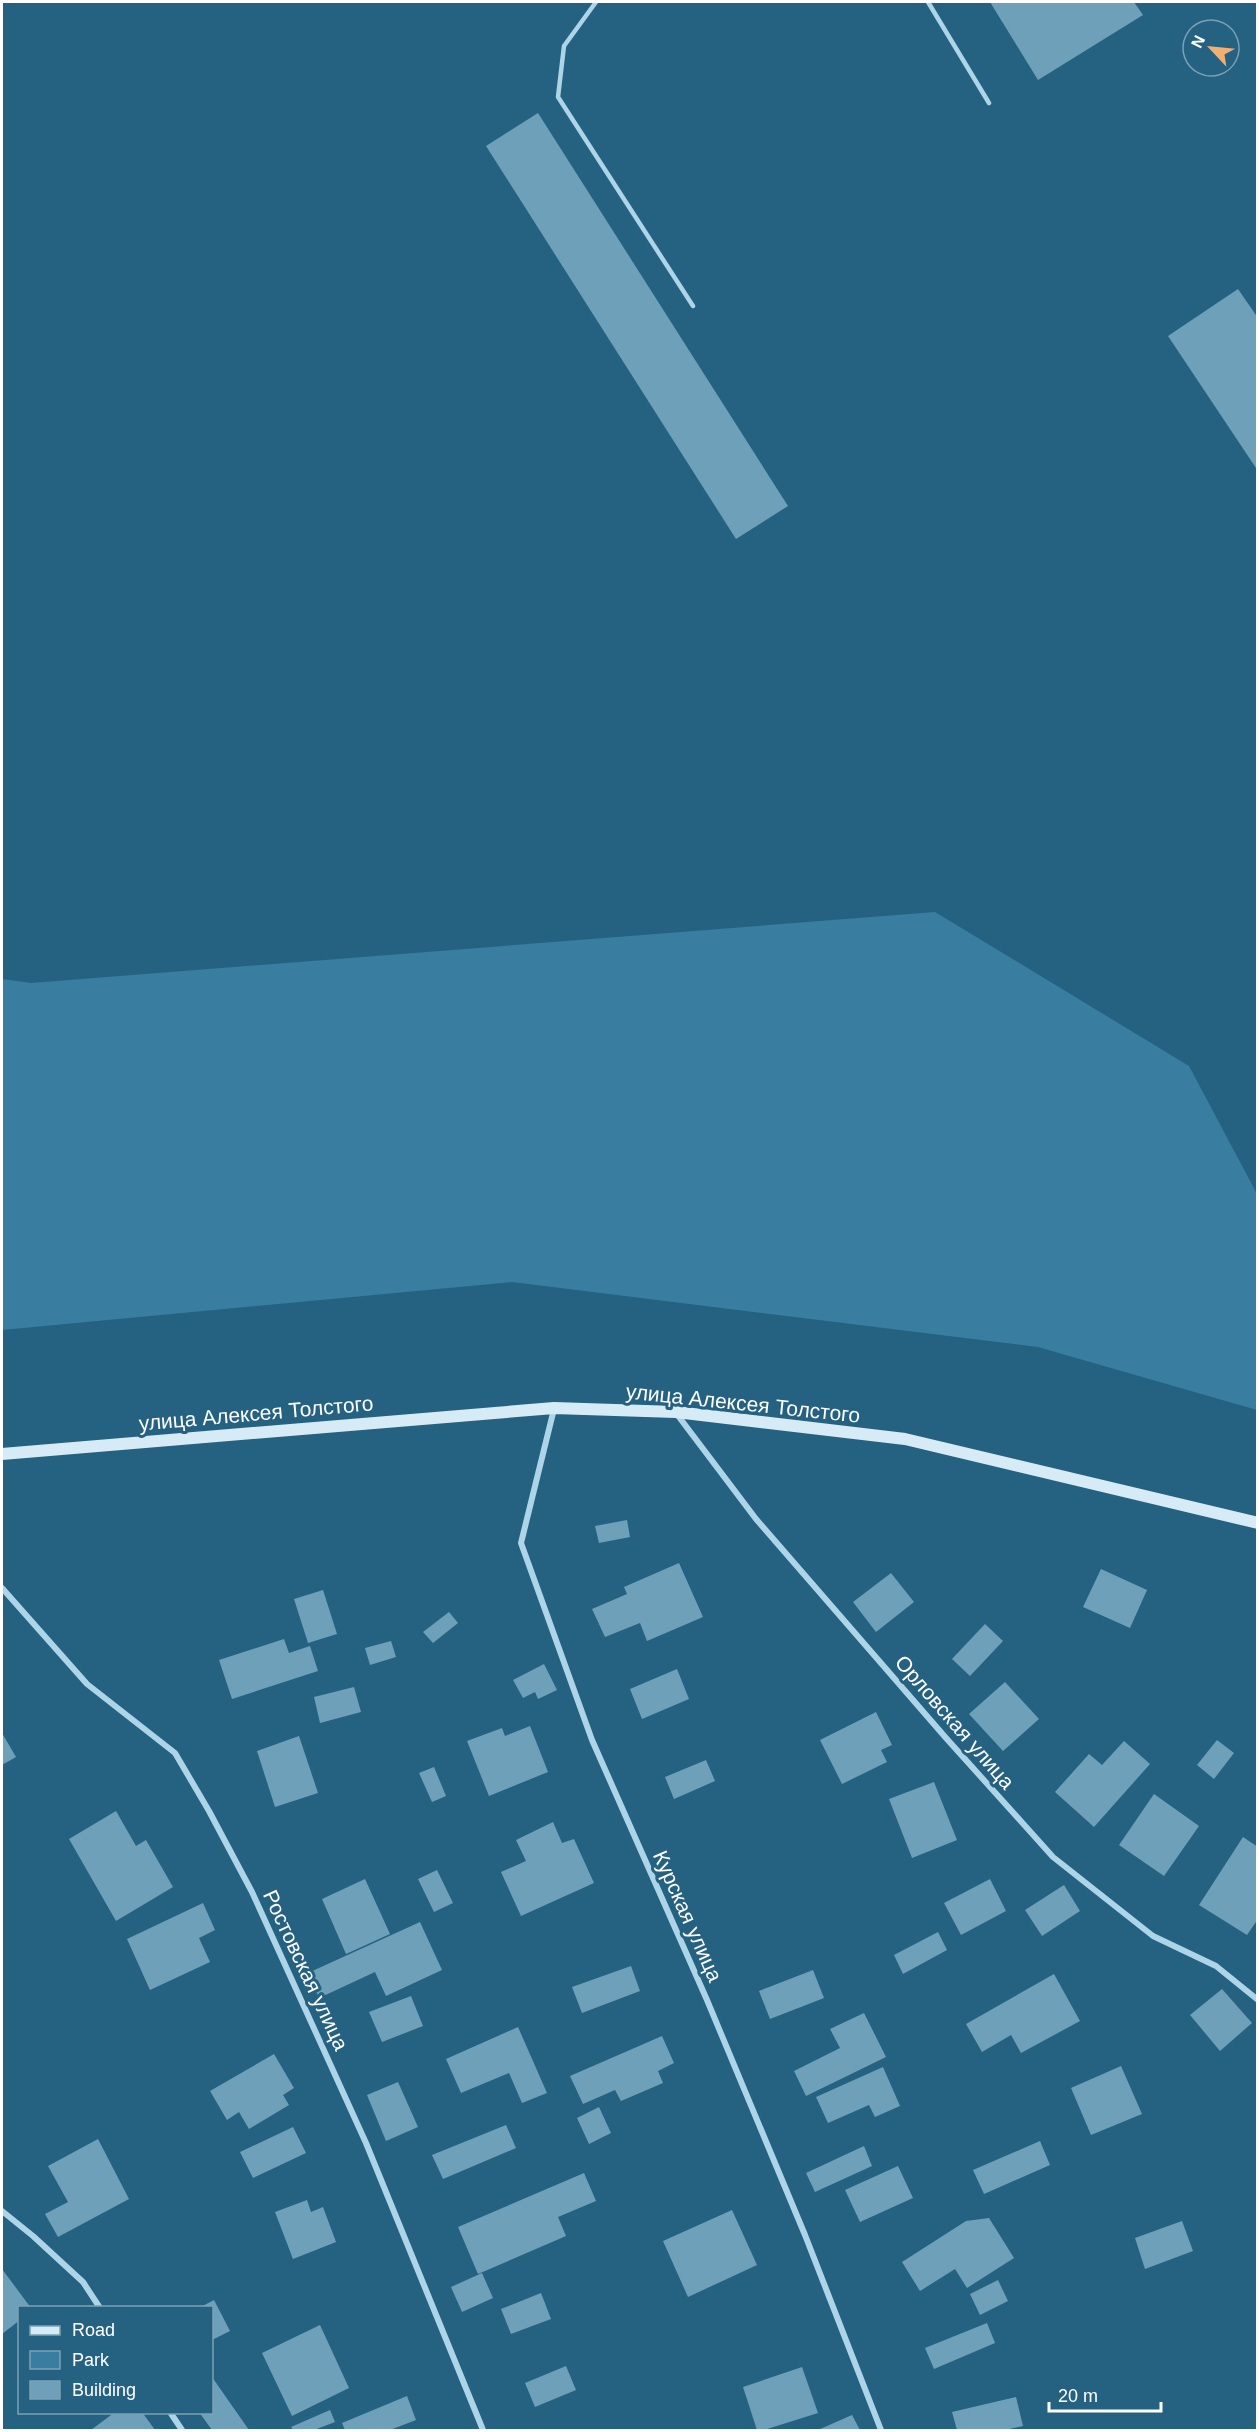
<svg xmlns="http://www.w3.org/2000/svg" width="1259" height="2432" viewBox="0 0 1259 2432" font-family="Helvetica,sans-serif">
<rect width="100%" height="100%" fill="#256282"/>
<path fill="#397da0" d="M935,912L1189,1066L1257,1194V1410L1038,1347L512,1282L2,1330V979L31,983Z"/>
<g fill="#6ea0ba">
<path d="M990,2H1134L1143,15L1038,80Z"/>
<path d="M538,113L788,506L736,539L486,146Z"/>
<path d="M1238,289L1258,318V471L1168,336Z"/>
<path d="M627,1520L630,1537L599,1543L595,1526Z"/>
<path d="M679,1563L703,1617L647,1641L640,1623L605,1637L592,1609L627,1594L624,1587Z"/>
<path d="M1101,1569L1147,1590L1130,1628L1083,1607Z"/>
<path d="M891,1573L914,1602L876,1632L853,1602Z"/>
<path d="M323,1590L337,1634L308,1643L294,1599Z"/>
<path d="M449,1612L458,1623L433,1643L423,1632Z"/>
<path d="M985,1624L1003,1641L970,1676L952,1659Z"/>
<path d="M284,1639L289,1653L310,1646L318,1671L232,1699L219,1660Z"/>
<path d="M391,1641L396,1657L370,1665L365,1648Z"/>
<path d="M544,1664L557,1690L538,1699L535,1692L523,1698L513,1680Z"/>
<path d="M677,1669L689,1699L642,1719L630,1689Z"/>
<path d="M1005,1682L1039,1719L1003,1751L969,1714Z"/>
<path d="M354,1687L361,1712L320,1723L314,1697Z"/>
<path d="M876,1712L892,1745L881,1750L887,1762L842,1784L820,1740Z"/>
<path d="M530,1726L548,1772L489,1796L467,1741L502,1728L505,1736Z"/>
<path d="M2,1733L16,1757L2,1765Z"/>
<path d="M299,1736L318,1793L275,1807L257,1751Z"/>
<path d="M1217,1740L1234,1753L1214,1779L1197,1765Z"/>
<path d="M1124,1741L1150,1764L1094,1827L1055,1792L1089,1754L1102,1765Z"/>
<path d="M706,1760L715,1781L674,1799L665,1777Z"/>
<path d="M434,1767L446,1796L432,1802L419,1773Z"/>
<path d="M934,1782L957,1840L912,1858L889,1799Z"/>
<path d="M1154,1794L1199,1826L1164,1876L1119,1845Z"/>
<path d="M116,1811L136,1846L146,1840L173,1887L116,1921L69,1839Z"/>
<path d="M553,1822L562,1843L574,1839L594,1883L521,1916L501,1872L526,1861L516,1840Z"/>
<path d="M1243,1837L1258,1847V1919L1247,1935L1199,1905Z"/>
<path d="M437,1870L453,1903L434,1912L418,1879Z"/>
<path d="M365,1879L390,1934L346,1954L322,1899Z"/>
<path d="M990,1879L1006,1911L961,1935L944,1903Z"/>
<path d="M1064,1885L1080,1911L1042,1936L1025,1910Z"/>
<path d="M203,1903L215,1930L199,1938L210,1962L150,1990L127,1939Z"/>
<path d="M420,1922L442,1970L386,1996L375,1972L319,1998L308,1973Z"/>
<path d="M938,1932L947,1950L903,1974L894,1955Z"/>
<path d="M631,1966L640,1991L582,2013L572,1987Z"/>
<path d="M813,1970L824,1998L770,2019L759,1991Z"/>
<path d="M1054,1974L1080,2021L1021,2053L1011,2035L982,2052L966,2024Z"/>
<path d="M1222,1989L1252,2023L1220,2051L1190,2015Z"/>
<path d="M411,1996L423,2026L382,2042L369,2012Z"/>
<path d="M864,2013L886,2057L806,2096L794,2071L840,2048L830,2029Z"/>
<path d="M518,2027L547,2093L522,2103L509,2073L461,2093L446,2059Z"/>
<path d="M662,2036L674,2063L658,2071L663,2083L621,2101L615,2090L583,2104L570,2076Z"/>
<path d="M274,2054L294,2088L283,2095L289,2105L249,2129L239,2112L227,2120L210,2091Z"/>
<path d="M1121,2066L1142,2114L1091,2135L1071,2088Z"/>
<path d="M883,2067L900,2106L875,2117L869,2105L828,2123L816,2097Z"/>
<path d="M398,2082L418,2127L386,2141L367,2095Z"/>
<path d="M599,2107L611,2133L589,2144L577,2118Z"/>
<path d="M506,2125L516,2148L443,2179L432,2155Z"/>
<path d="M293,2127L306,2153L253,2178L240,2152Z"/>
<path d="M98,2139L129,2199L58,2237L45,2214L68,2202L48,2166Z"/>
<path d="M1040,2141L1050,2165L984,2194L973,2170Z"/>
<path d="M864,2146L872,2166L815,2192L806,2173Z"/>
<path d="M898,2166L913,2198L860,2222L845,2190Z"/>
<path d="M584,2173L596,2201L558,2217L566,2236L478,2274L458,2227Z"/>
<path d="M307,2200L311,2212L323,2207L336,2242L293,2259L275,2212Z"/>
<path d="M732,2210L757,2265L688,2297L663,2241Z"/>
<path d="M989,2218L1014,2258L967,2288L955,2269L920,2291L902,2262L966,2221Z"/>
<path d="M1182,2221L1193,2251L1145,2269L1135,2238Z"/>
<path d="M2,2269L31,2308H20V2320L2,2334Z"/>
<path d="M482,2273L493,2298L462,2312L451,2287Z"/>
<path d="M998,2280L1008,2301L980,2315L970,2294Z"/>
<path d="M541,2293L551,2319L511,2334L501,2309Z"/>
<path d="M214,2300L230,2331L212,2340V2308H199Z"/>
<path d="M987,2323L995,2343L934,2369L925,2348Z"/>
<path d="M320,2325L349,2388L292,2416L262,2353Z"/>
<path d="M566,2366L576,2390L535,2407L525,2383Z"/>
<path d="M802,2367L818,2413L764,2430H757L743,2387Z"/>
<path d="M212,2377L228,2400L249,2430H212L199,2412H212Z"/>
<path d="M407,2396L416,2420L390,2430H345L342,2423Z"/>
<path d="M1016,2397L1023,2426L1005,2430H957L952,2412Z"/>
<path d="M330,2410L335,2422L314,2430H293L291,2427Z"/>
<path d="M115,2412H142L155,2430H91Z"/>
<path d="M852,2415L860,2430H818Z"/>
</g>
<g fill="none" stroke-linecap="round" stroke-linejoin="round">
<g stroke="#add4e7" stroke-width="4.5">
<path d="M596,2L564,46L558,97L693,306"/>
<path d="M928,2L989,103"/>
</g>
<g stroke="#add4e7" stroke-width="6">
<path d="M554,1409L521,1543L592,1740L707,2000L805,2235L881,2430"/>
<path d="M676,1413L756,1519L946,1738L1053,1857L1153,1936L1216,1966L1258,2000"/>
<path d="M2,1588L87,1684L175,1753L209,1811L252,1892L366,2143L483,2430"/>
<path d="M2,2211L33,2236L83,2282L100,2308"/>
<path d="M170,2412L182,2430"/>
</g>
<path stroke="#d7ebf6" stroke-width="12" d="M2,1454L554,1408L676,1412L905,1439L1258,1523"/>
</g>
<g text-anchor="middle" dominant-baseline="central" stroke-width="6" stroke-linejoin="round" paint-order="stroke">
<g font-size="21" fill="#fff" stroke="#256282">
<text transform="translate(743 1403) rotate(6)">улица Алексея Толстого</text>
<text transform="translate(256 1413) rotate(-5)">улица Алексея Толстого</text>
<text transform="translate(955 1722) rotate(49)">Орловская улица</text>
<text transform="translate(688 1916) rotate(66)">Курская улица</text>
<text transform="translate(306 1970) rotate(65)">Ростовская улица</text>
</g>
</g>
<rect width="1259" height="2432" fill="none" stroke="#ffffff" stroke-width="6"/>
<rect x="18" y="2306" width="195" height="108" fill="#256282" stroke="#7ca1b4" stroke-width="1.5"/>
<rect x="30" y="2326" width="30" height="9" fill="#d7ebf6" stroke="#7ca1b4" stroke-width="1.5"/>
<text x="72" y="2336" font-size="18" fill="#ffffff">Road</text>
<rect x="30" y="2351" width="30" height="18" fill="#397da0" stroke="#7ca1b4" stroke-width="1.5"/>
<text x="72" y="2366" font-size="18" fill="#ffffff">Park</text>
<rect x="30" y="2381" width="30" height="18" fill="#6ea0ba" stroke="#7ca1b4" stroke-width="1.5"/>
<text x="72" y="2396" font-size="18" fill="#ffffff">Building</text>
<g transform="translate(1211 48) rotate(296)"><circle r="28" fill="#256282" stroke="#7ca1b4" stroke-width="1.5"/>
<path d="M0-4.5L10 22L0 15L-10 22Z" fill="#f1b071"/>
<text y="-9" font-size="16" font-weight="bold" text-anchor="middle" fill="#ffffff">N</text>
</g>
<path d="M1049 2402v9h112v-9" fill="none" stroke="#ffffff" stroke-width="3"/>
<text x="1058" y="2402" font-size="18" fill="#ffffff" stroke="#256282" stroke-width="4.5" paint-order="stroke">20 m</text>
</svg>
